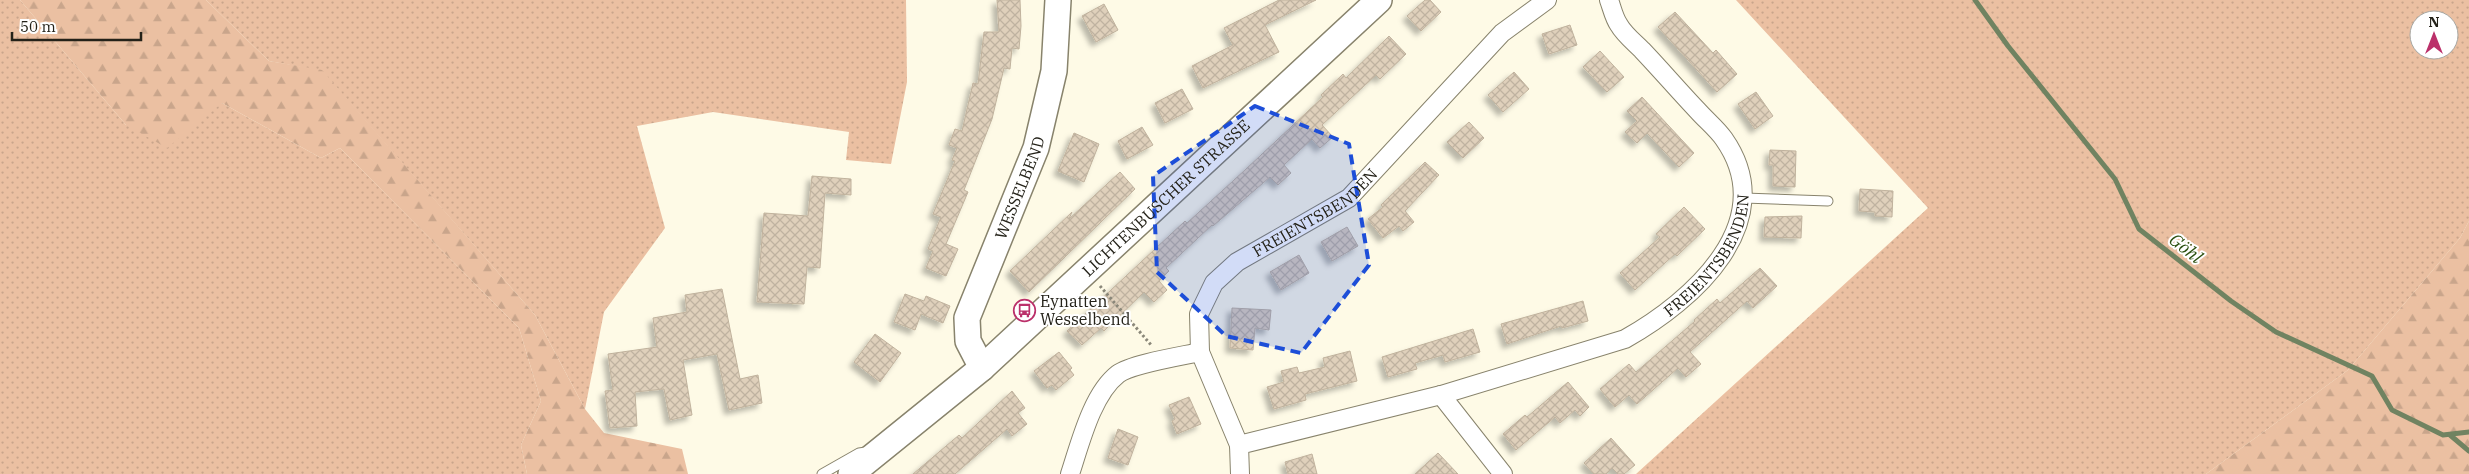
<svg xmlns="http://www.w3.org/2000/svg" width="2469" height="474" viewBox="0 0 2469 474" font-family="'IBM Plex Serif',serif">
<defs>
<pattern id="grass-dots" width="8" height="8" patternUnits="userSpaceOnUse" patternTransform="scale(1.25)"><rect width="8" height="8" fill="#ebc0a2"/><path d="M2 2h.1M6 6h.1" fill="none" stroke="#c9a58b" stroke-width="1.8" stroke-linecap="round"/></pattern>
<pattern id="forest-firs" width="22" height="20" patternUnits="userSpaceOnUse" patternTransform="scale(1.25)"><rect width="22" height="20" fill="#ebc0a2"/><path d="M5 1l3.5 6h-7zM16 11l3.5 6h-7z" fill="#c9a58b"/></pattern>
<pattern id="building-cross-hatch" width="8" height="8" patternUnits="userSpaceOnUse" patternTransform="scale(1.25)"><rect width="8" height="8" fill="#dfd0bb"/><path d="M0 0l8 8M0 8l8-8" fill="none" stroke="#bfb2a0"/></pattern>
<filter id="shadow"><feDropShadow dx="-4.5" dy="4.5" stdDeviation="2.5" flood-color="#0004"/></filter>
</defs>
<rect width="100%" height="100%" fill="#fefae6"/>
<g fill="url(#grass-dots)" fill-rule="evenodd">
<path d="M0,0H20L126,125L222,103L321,158L340,148L519,328L541,401L521,445L527,474H0Z"/>
<path d="M206,0H906L907,82L891,164L846,160L849,132L713,112L637,126L665,228L604,312L585,409L535,315L322,71L269,61Z"/>
<path d="M1736,0H2469V221L2460,238L2348,370L2206,474H1636L1928,208ZM2419,20H2449V50H2419Z"/>
</g>
<g fill="url(#forest-firs)">
<path d="M20,0H206L269,61L322,70L535,315L585,409L604,433L682,449L688,474H527L521,445L541,401L519,328L340,148L321,158L222,103L167,148L126,125Z"/>
<path d="M2469,221V474H2206L2348,370L2460,238Z"/>
</g>
<g fill="none" stroke-linecap="round" stroke-linejoin="round">
<g stroke="#708361" stroke-width="5">
<path d="M1975,0L2008,46L2115,179L2139,229L2231,301L2276,332L2372,376L2392,410L2443,435L2469,432"/>
<path d="M2450,435L2469,451"/>
</g>
</g>
<g fill="url(#building-cross-hatch)" stroke="#c0b29d" filter="url(#shadow)">
<path d="M997,0H1020L1021,26L1019,49L1012,48L1010,69L1004,68L992,119L964,190L968,192L946,244L958,249L946,276L926,268L933,251L928,249L941,217L933,214L955,161L952,160L957,148L949,145L955,129L962,131L973,83L978,84L984,32H999Z"/>
<path d="M1279,0H1316L1265,25L1279,52L1203,88L1192,66L1233,45L1224,28Z"/>
<path d="M1425,0H1430L1441,12L1421,31L1407,16Z"/>
<path d="M1104,4L1118,30L1096,42L1082,16Z"/>
<path d="M1675,12L1713,53L1716,50L1737,74L1717,92L1658,27Z"/>
<path d="M1570,25L1577,45L1549,54L1542,34Z"/>
<path d="M1389,36L1406,54L1380,79L1376,75L1322,125L1333,137L1320,148L1312,139L1284,165L1291,173L1278,185L1270,177L1213,226L1212,225L1166,268L1169,271L1159,281L1167,290L1154,302L1144,292L1104,331L1101,328L1082,345L1067,331L1185,221L1187,223L1246,169L1323,97L1321,95L1343,74L1346,78Z"/>
<path d="M1600,51L1624,77L1607,92L1583,67Z"/>
<path d="M1514,72L1529,89L1503,112L1488,95Z"/>
<path d="M1182,89L1193,109L1165,123L1155,103Z"/>
<path d="M1756,92L1773,116L1755,129L1738,104Z"/>
<path d="M1642,97L1694,153L1679,167L1647,133L1637,143L1625,132L1637,121L1627,111Z"/>
<path d="M1469,122L1484,138L1463,158L1447,142Z"/>
<path d="M1142,127L1153,145L1127,159L1118,141Z"/>
<path d="M1074,133L1099,144L1084,182L1058,171Z"/>
<path d="M1770,150L1796,151L1795,187L1773,186V165H1769Z"/>
<path d="M1425,162L1439,175L1405,211L1414,222L1403,231L1399,226L1383,238L1368,219L1383,207L1381,205Z"/>
<path d="M1120,172L1135,189L1029,292L1010,271L1072,212L1069,219Z"/>
<path d="M812,176L851,179V195L825,193L820,268L807,267L804,304L757,302L764,213L808,216Z"/>
<path d="M1860,189L1893,191L1892,217L1875,216V212L1859,211Z"/>
<path d="M1684,207L1705,229L1677,256L1675,254L1635,290L1620,273L1660,237L1656,234Z"/>
<path d="M1802,216L1801,238L1764,237L1765,217Z"/>
<path d="M1347,227L1358,246L1332,261L1321,242Z"/>
<path d="M1299,255L1309,273L1281,290L1270,272Z"/>
<path d="M1760,268L1777,286L1753,308L1747,301L1690,352L1701,364L1686,377L1678,368L1637,404L1629,395L1615,407L1600,389L1629,364L1636,372L1695,321L1694,320L1717,299L1720,303Z"/>
<path d="M722,289L740,379L758,375L762,403L729,410L717,354L683,360L692,415L670,420L664,389L635,392L637,426L610,428L605,391L613,390L608,354L657,347L653,318L687,312L685,295Z"/>
<path d="M905,294L924,301L926,296L950,306L943,323L921,314L915,330L894,322Z"/>
<path d="M1583,301L1588,321L1562,328L1561,326L1507,344L1501,324Z"/>
<path d="M1232,308L1271,310L1269,330L1255,328L1253,350L1230,348Z"/>
<path d="M1473,329L1480,352L1445,362L1443,355L1415,363L1417,369L1388,377L1382,357Z"/>
<path d="M875,334L901,353L880,382L854,362Z"/>
<path d="M1350,351L1357,381L1305,394L1306,400L1274,409L1267,387L1284,382L1281,371L1297,367L1299,373L1325,367L1323,358Z"/>
<path d="M1059,352L1072,368L1070,370L1074,375L1056,390L1052,385L1047,388L1034,371Z"/>
<path d="M1568,382L1589,407L1580,416L1575,410L1560,423L1555,417L1516,450L1503,434L1525,415L1527,417Z"/>
<path d="M1012,391L1025,408L1018,413L1027,424L1012,436L1007,429L955,474H913L959,435L962,438Z"/>
<path d="M1189,397L1201,424L1177,434L1172,421L1175,419L1169,405Z"/>
<path d="M1118,429L1138,437L1128,465L1108,458Z"/>
<path d="M1611,438L1635,465L1624,474H1618L1612,468L1606,474H1594L1584,463Z"/>
<path d="M1438,453L1458,474H1415Z"/>
<path d="M1312,454L1317,474H1288L1285,462Z"/>
</g>
<g fill="none" stroke-linecap="round" stroke-linejoin="round">
<defs>
<g id="lane">
<path d="M1744,198L1828,201"/>
<path d="M822,474L859,453L866,452"/>
</g>
<g id="street">
<path d="M1200,352L1239,445"/>
<path d="M1441,395L1503,474"/>
<path id="s1" d="M1070,474C1080,444 1092,394 1118,374C1131,364 1182,356 1200,352L1199,314L1214,283L1237,262L1349,198L1502,33L1547,0"/>
<path id="s2" d="M1240,474L1239,445L1441,395L1625,339C1693,301 1782,222 1724,139C1717,129 1706,120 1698,111C1679,91 1661,70 1642,50C1634,42 1624,34 1619,25C1614,18 1612,8 1609,0"/>
</g>
<g id="secondary">
<path id="s3" d="M982,368L968,341L967,318L1036,148L1054,71L1058,0"/>
<path id="s4" d="M851,474L982,368L1379,0"/>
</g>
</defs>
<use href="#lane" stroke="#88836c" stroke-width="11"/>
<use href="#street" stroke="#88836c" stroke-width="20"/>
<use href="#secondary" stroke="#88836c" stroke-width="28"/>
<path stroke="#8a8779" stroke-width="3" stroke-dasharray="2.5 2.5" stroke-linecap="butt" d="M1100,286L1152,346"/>
<use href="#lane" stroke="#fff" stroke-width="9"/>
<use href="#street" stroke="#fff" stroke-width="18"/>
<use href="#secondary" stroke="#fff" stroke-width="25"/>
</g>
<path fill="#1d4ed8" fill-opacity="0.2" stroke="#1d4ed8" stroke-width="4" stroke-dasharray="10 6" stroke-linejoin="round" d="M1255,106L1349,144L1369,265L1301,353L1226,336L1157,272L1153,176Z"/>
<defs>
<symbol id="bus-ring" viewBox="-11 -11 22 22"><circle r="9.5" fill="#fff" stroke="#bb306a" stroke-width="1.5"/><path d="M-5-6H5V4H4V6H2V4H-2V6H-4V4H-5ZM-3.5-4V0h7V-4ZM-3.5 1.2v1.5H-2V1.2ZM2 1.2v1.5H3.5V1.2Z" fill="#bb306a"/></symbol>
</defs>
<g fill-rule="evenodd">
<use href="#bus-ring" x="1012" y="298" width="25" height="25"/>
</g>
<g text-anchor="middle" dominant-baseline="central" stroke-width="4" stroke-linejoin="round" paint-order="stroke">
<g font-size="16" fill="#242219" stroke="#fff">
<text stroke="none"><textPath href="#s3" startOffset="194">WESSELBEND</textPath></text>
<text stroke="none"><textPath href="#s4" startOffset="419">LICHTENBUSCHER STRASSE</textPath></text>
<text stroke="none"><textPath href="#s1" startOffset="394">FREIENTSBENDEN</textPath></text>
<text stroke="none"><textPath href="#s2" startOffset="551">FREIENTSBENDEN</textPath></text>
</g>
<g font-size="16" fill="#242219" stroke="#fff" text-anchor="start">
<text x="1040" y="301">Eynatten<tspan x="1040" dy="18">Wesselbend</tspan></text>
</g>
<g font-size="18" font-style="italic" fill="#2d5111" stroke="#fff">
<text transform="translate(2186 248) rotate(38)">Göhl</text>
</g>
</g>
<g transform="translate(2434 35)"><circle r="24" fill="#ffffff" stroke="#a7a7a3"/>
<path d="M0-4L9 19L0 12L-9 19Z" fill="#bb306a"/>
<text y="-8" font-size="14" font-weight="bold" text-anchor="middle" fill="#242219">N</text>
</g>
<path d="M12 32v8h129v-8" fill="none" stroke="#242219" stroke-width="2.5"/>
<text x="20" y="32" font-size="15" fill="#242219" stroke="#ffffff" stroke-width="4" paint-order="stroke">50 m</text>
</svg>
